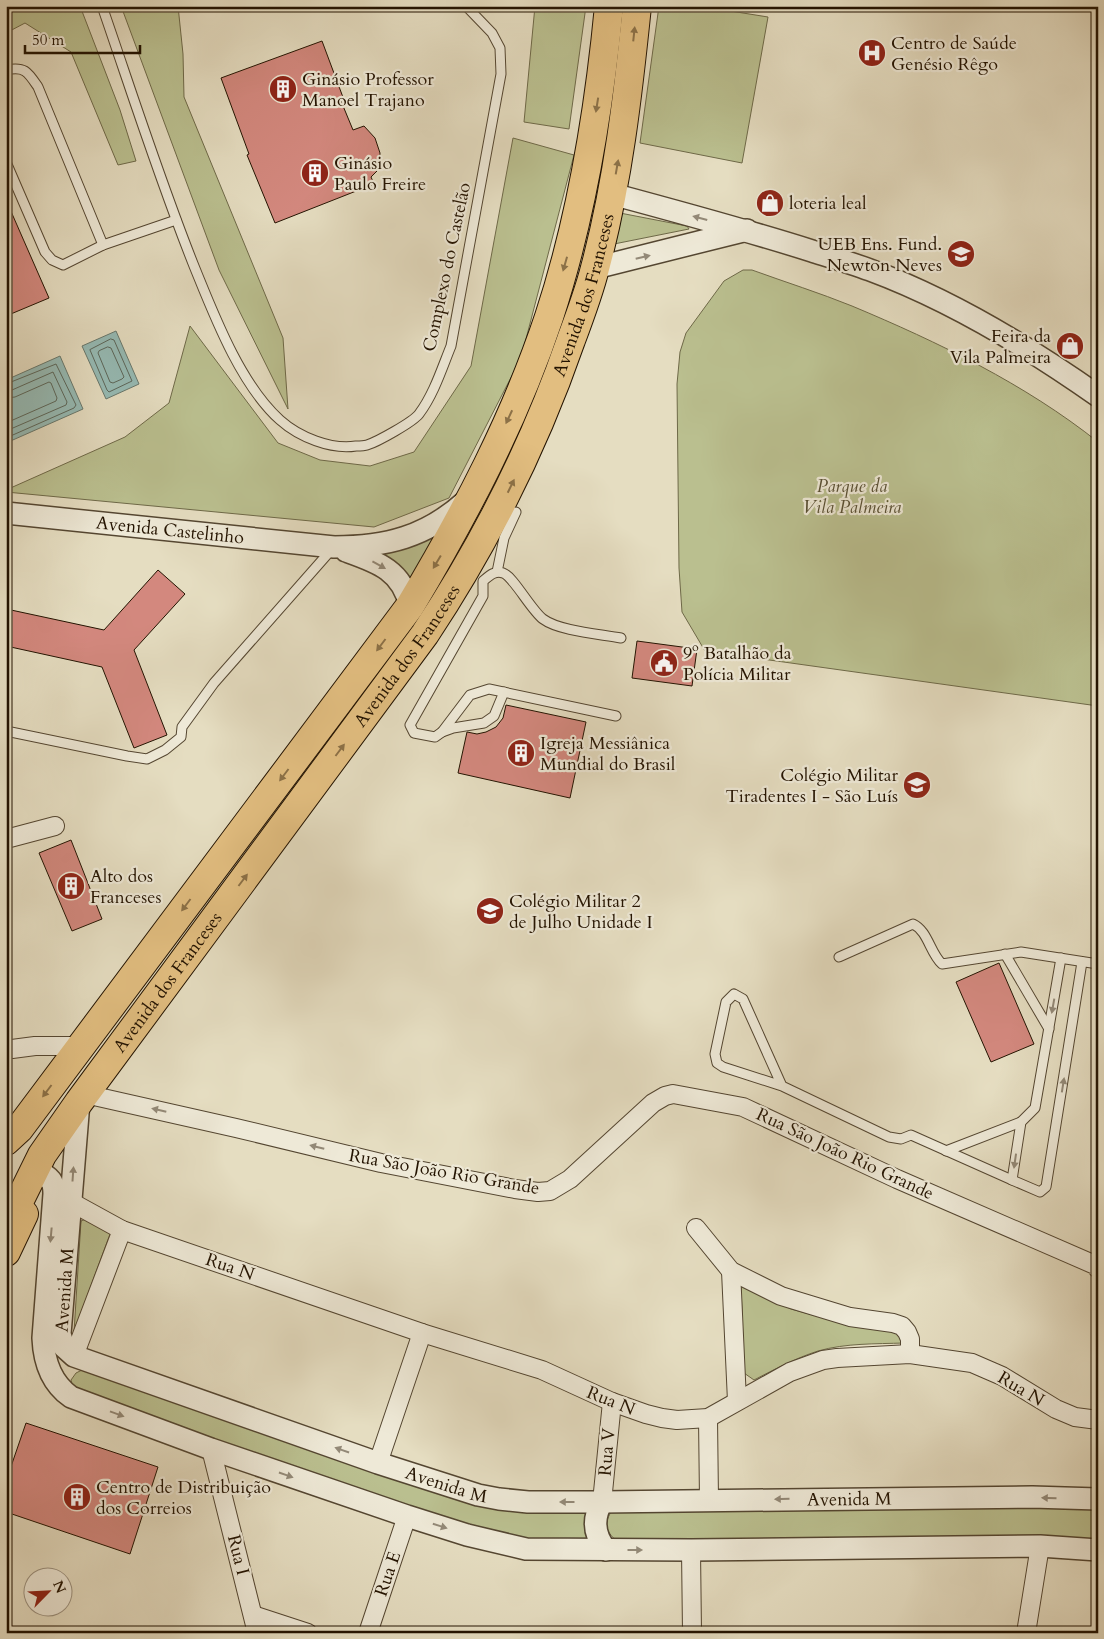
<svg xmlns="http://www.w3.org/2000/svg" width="1104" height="1639" viewBox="0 0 1104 1639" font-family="Cardo,serif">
<rect width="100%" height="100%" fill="#e5ddc1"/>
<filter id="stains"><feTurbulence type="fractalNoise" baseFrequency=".004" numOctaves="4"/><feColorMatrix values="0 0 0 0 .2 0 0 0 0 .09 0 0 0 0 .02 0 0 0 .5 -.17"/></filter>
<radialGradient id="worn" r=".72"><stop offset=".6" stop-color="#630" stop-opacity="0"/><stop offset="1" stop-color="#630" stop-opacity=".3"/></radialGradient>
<g fill="#babf8f" stroke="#6e6948">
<path d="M6,6H80L120,110L136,161L118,165L71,52L25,23L6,33Z"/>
<path d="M121,6H178L183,54L184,97L283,338L288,409L219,270Z"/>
<path d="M535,6H586L569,129L524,122Z"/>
<path d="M659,6H699L768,17L742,163L640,143Z"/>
<path d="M513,138L574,155L521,358L449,498L374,527L6,492V490L125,437L169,403L190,326L278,443L320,460L370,466L414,452L471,366Z"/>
<path d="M620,213L687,226L689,229L614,244Z"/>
<path d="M743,270H752C785,282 820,293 852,306C938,342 1025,384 1098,442V706L705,651L682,612L679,568L677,384L680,352L686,333L724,281Z"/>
<path d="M438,530L410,580L372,550Z"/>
<path d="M86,1219L110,1234L74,1332L81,1221Z"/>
<path d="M741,1284L791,1309L824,1318L898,1329L904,1343C876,1344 846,1343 818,1351C796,1358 775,1369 754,1380L744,1373Z"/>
<path d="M82,1370L466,1500L590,1512L593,1543L527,1542L463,1528L73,1388L71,1380L76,1373Z"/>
<path d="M1041,1505L1098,1509V1546L618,1542C607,1533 603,1525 611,1512Z"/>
</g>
<g fill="#96bbb5" stroke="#68786d">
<path d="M116,331L139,384L106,399L82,346Z"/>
<path d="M60,356L83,409L6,443V380Z"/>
</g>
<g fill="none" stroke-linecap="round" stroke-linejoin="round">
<g stroke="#5c675b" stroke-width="1">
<path d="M111,339L114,340L132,381L109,392L107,390L90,350Z"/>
<path d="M108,347L111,348L124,377L122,379L113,383L110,382L98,353L99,351Z"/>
<path d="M6,384L56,364L76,405L74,408L6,438"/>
<path d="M6,390H12L53,372L67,402L66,405L6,431"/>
<path d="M6,398L15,397L49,382L51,383L57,398L56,401L6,423"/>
</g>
</g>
<g fill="#d3887e" stroke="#231301">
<path d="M322,41L344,100L341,101L353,130L364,126L375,138L380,153L379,169L371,177L374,184L275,223L247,155L249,154L221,78Z"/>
<path d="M6,200L49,298L6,316Z"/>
<path d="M158,570L185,594L134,650L167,735L134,748L102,667L6,646V631L11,610L104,630Z"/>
<path d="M637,641L697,649L692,686L632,678Z"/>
<path d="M506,705L586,722L570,798L458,773L467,732L477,734L486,732L496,727L503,718Z"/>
<path d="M71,840L102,919L72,931L39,853Z"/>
<path d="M999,963L1034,1044L991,1062L956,982Z"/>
<path d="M26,1423L158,1467L130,1554L6,1512V1481Z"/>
</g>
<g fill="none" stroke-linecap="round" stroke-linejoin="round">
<defs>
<g id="service">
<path d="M102,6C132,93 160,181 194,266C214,315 240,384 280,420C299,437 331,450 356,446C360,446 364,446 367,445C377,442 413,422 419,414C434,394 442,368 451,346L501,74L500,48L492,33L466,6"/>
<path d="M814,6H819"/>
<path d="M6,70C25,66 28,72 38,87L103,245"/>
<path d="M6,162L45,252L52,260L63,265L103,245L176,220"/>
<path d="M497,572L504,538L516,512"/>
<path d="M616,716L489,689L470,695L442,732L435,737L414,733L410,725L483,596V581C489,576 495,570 503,573C513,576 531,610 543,619C559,631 600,634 621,638"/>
<path d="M6,731L127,756L147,759L165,750L181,737L182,727L214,683L332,549"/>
<path d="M442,732L453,728L484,723L494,716L504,692"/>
<path d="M1005,954L1049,1029"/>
<path d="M839,957L913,924C928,931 930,953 942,964L1021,952L1098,964"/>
<path d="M1061,958L1035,1108L1021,1122L1012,1180L1040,1192L1046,1187L1082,962"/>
<path d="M782,1086L743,999L734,994L726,1002L715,1054L717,1063L723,1067L782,1086L889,1137L901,1139L911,1135L1012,1180"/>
<path d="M946,1151L1021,1122"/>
</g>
<g id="minor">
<path d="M6,839L55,826"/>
<path d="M12,1049L35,1046H81"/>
<path d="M85,1094L236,1128L381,1163L515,1189L538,1192L550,1191L570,1179L653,1103L665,1096L673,1094L743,1107L897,1179L1095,1265L1098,1269"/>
<path d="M71,1202L122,1230L422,1333L542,1370L612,1402L646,1414L662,1418L677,1420L708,1418L790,1372L823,1360L837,1358L910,1354L972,1363L1002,1376L1056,1409L1075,1417L1098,1420"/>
<path d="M696,1228L731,1271L781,1296L850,1317L893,1323L902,1326L907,1332L910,1339V1354"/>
<path d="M731,1271L737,1401"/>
<path d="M74,1356L122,1230"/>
<path d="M708,1418L709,1500"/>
<path d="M211,1449L257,1633"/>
<path d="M378,1463L422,1333"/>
<path d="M602,1502L612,1402"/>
<path d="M691,1550L692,1633"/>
<path d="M253,1615L308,1633"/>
<path d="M368,1633L407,1516"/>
<path d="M1026,1633L1040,1546"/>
</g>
<g id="tertiary">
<path d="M612,194C679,212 746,230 812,251C831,257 851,263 870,270C951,300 1027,346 1098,396"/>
<path d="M595,268L747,230"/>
<path id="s1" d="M6,513L334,547C386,547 426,537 466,501"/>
<path d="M346,551C377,562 402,570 410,606"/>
<path id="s2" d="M79,1102L60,1334L64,1347L74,1356L378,1463L478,1495L499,1499L528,1502H602L1032,1497L1098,1499"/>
<path d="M43,1174C52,1179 54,1184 54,1194L43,1338C44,1362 51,1383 71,1397L211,1449L407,1516L467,1535L526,1549L691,1550L1040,1546L1098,1550"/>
<path d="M602,1502C592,1519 594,1535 606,1550"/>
</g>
<g id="primary">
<path d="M6,1141L19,1129L410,606C465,514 515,419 549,317C582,217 599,111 609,6"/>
<path id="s3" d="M6,1228L42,1155L79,1102L425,634C486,542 535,444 571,340C580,316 589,292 595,268C618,182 628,94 637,6"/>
<path d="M6,1252L24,1214"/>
</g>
</defs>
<use href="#service" stroke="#544631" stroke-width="11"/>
<use href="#minor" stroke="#544631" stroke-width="20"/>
<use href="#tertiary" stroke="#544631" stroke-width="24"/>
<use href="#primary" stroke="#231301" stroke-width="30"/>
<use href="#service" stroke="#eee9d7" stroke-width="9"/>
<use href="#minor" stroke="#eee9d7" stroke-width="18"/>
<use href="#tertiary" stroke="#eee9d7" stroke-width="21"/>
<use href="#primary" stroke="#e2be80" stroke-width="28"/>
</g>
<defs><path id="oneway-solid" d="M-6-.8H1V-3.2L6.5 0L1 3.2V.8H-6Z" transform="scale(1.25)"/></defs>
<g fill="#8c7147">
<use href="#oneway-solid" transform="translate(634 34) rotate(-84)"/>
<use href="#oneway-solid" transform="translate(597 105) rotate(99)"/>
<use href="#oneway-solid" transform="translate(617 167) rotate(-80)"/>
<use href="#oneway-solid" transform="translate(565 264) rotate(106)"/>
<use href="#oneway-solid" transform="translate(509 417) rotate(115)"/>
<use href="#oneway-solid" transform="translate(511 486) rotate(-64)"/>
<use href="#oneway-solid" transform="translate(437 562) rotate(121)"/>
<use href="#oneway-solid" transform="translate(381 645) rotate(127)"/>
<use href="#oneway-solid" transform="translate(340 750) rotate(-53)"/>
<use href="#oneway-solid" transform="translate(284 775) rotate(127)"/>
<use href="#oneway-solid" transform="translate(243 880) rotate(-53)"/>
<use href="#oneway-solid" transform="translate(186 905) rotate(127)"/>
<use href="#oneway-solid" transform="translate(47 1091) rotate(127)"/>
</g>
<g fill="#938977">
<use href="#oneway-solid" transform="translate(700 218) rotate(-165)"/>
<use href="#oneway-solid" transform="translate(643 257) rotate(-13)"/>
<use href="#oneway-solid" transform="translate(379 565) rotate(29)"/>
<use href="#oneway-solid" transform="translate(1053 1006) rotate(100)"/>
<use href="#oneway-solid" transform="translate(1063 1085) rotate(-81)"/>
<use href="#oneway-solid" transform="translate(159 1110) rotate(-167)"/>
<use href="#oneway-solid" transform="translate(317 1147) rotate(-166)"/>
<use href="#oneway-solid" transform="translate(1015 1161) rotate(98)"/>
<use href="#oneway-solid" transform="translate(73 1174) rotate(-86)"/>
<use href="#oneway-solid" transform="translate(51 1235) rotate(95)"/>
<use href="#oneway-solid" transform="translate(117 1414) rotate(20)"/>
<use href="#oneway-solid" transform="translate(342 1450) rotate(-161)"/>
<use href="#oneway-solid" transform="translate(286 1475) rotate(19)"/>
<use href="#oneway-solid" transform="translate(1049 1498) rotate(-178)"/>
<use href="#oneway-solid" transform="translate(782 1499) rotate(179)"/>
<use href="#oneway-solid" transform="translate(567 1502) rotate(-180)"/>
<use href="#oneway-solid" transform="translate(440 1526) rotate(17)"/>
<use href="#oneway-solid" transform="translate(635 1550)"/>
</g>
<defs>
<symbol id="hospital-disc" viewBox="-11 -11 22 22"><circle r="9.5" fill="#8f2418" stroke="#eee9d7"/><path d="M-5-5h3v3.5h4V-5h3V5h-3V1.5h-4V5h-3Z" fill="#fff"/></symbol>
<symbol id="building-disc" viewBox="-11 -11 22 22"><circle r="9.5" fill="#8f2418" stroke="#eee9d7"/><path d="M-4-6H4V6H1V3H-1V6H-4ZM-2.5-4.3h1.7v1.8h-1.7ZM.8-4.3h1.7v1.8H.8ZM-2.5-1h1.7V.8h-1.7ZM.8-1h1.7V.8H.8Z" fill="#fff"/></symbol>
<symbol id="shop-disc" viewBox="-11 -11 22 22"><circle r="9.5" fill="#8f2418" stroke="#eee9d7"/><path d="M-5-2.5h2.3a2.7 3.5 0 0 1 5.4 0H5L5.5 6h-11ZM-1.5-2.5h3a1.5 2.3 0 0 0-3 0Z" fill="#fff"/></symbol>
<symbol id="school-disc" viewBox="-11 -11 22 22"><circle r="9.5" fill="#8f2418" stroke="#eee9d7"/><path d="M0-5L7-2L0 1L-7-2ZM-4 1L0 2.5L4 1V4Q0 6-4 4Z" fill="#fff"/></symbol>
<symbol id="civic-disc" viewBox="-11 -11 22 22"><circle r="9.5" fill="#8f2418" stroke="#eee9d7"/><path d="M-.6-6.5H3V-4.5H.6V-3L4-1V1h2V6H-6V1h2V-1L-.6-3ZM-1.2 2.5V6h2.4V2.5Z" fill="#fff"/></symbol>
</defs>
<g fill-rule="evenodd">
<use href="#hospital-disc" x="856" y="37" width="32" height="32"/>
<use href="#building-disc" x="267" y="73" width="32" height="32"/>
<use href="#building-disc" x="299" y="157" width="32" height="32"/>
<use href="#shop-disc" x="754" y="187" width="32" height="32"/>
<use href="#school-disc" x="945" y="238" width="32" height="32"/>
<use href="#shop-disc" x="1054" y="330" width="32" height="32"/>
<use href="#civic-disc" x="648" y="647" width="32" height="32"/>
<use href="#building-disc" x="505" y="737" width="32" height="32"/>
<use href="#school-disc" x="901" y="769" width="32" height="32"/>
<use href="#building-disc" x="55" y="870" width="32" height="32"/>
<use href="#school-disc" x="474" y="895" width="32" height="32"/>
<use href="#building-disc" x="61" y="1481" width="32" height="32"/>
</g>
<g text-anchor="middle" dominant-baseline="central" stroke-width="4.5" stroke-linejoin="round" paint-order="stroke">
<g font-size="18" fill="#231301" stroke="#eee9d7" text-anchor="start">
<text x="891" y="43">Centro de Saúde<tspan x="891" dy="21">Genésio Rêgo</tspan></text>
<text x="302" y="79">Ginásio Professor<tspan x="302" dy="21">Manoel Trajano</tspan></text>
<text x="334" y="163">Ginásio<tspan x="334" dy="21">Paulo Freire</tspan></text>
<text x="789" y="203">loteria leal</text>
<text x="942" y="244" text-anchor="end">UEB Ens. Fund.<tspan x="942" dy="21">Newton Neves</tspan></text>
<text x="1051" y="336" text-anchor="end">Feira da<tspan x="1051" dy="21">Vila Palmeira</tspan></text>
<text x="683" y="653">9º Batalhão da<tspan x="683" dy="21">Polícia Militar</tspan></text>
<text x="540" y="743">Igreja Messiânica<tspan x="540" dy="21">Mundial do Brasil</tspan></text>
<text x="898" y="775" text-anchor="end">Colégio Militar<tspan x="898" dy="21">Tiradentes I - São Luís</tspan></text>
<text x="90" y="876">Alto dos<tspan x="90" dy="21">Franceses</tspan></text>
<text x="509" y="901">Colégio Militar 2<tspan x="509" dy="21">de Julho Unidade I</tspan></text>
<text x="96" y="1487">Centro de Distribuição<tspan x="96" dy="21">dos Correios</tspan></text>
</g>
<g font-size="18" fill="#231301" stroke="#eee9d7">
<text transform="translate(447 267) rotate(-78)">Complexo do Castelão</text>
<text stroke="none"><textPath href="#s3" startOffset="1104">Avenida dos Franceses</textPath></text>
<text stroke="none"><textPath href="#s1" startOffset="165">Avenida Castelinho</textPath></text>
<text stroke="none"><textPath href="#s3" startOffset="700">Avenida dos Franceses</textPath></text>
<text stroke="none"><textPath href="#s3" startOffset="295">Avenida dos Franceses</textPath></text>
<text transform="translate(845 1154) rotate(25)">Rua São João Rio Grande</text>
<text transform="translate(444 1172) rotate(10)">Rua São João Rio Grande</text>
<text transform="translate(230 1267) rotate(19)">Rua N</text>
<text transform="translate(65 1290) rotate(-86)">Avenida M</text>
<text transform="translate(1021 1389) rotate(31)">Rua N</text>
<text transform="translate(611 1401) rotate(22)">Rua N</text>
<text transform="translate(607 1452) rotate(-85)">Rua V</text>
<text stroke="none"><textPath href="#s2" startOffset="654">Avenida M</textPath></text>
<text stroke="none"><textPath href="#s2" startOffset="1059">Avenida M</textPath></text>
<text transform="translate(238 1555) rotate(76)">Rua I</text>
<text transform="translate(388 1574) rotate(-71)">Rua E</text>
</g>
<g font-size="18" font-style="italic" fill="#584f33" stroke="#eee9d7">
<text x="852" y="486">Parque da<tspan x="852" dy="21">Vila Palmeira</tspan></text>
</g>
</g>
<rect width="1104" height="1639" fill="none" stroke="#e5ddc1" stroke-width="25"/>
<rect x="8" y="8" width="1089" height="1624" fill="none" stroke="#231301" stroke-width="2.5"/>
<rect x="12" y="12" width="1079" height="1614" fill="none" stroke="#231301"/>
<g transform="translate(48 1592) rotate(66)"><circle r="24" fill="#eee9d7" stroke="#9d9381"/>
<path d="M0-4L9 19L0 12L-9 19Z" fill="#8f2418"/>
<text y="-8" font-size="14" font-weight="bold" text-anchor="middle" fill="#231301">N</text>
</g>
<path d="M25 45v8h115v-8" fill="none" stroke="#231301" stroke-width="2.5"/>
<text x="32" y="45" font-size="15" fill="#231301" stroke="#eee9d7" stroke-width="4" paint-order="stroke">50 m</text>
<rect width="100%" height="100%" filter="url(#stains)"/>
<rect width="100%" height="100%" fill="url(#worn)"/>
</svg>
